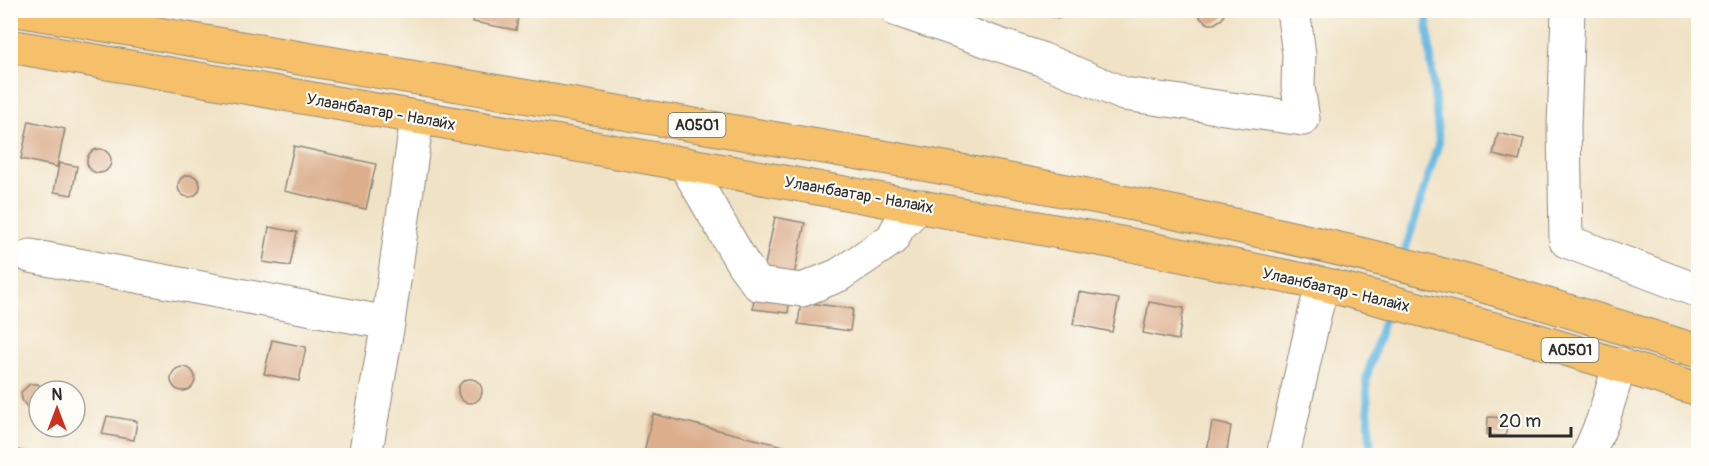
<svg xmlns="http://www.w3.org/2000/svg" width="1709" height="466" viewBox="0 0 1709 466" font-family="Pangolin,sans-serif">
<rect width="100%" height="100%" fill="#fdfcf7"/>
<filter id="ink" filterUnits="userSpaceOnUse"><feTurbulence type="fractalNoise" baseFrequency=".0167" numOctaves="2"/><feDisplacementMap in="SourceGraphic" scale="12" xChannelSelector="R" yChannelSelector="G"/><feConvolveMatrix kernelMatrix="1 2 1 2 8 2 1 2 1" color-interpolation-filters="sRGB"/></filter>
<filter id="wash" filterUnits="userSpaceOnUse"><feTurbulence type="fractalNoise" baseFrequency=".008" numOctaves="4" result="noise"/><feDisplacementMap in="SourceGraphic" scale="24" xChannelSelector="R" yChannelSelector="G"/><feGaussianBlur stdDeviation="1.35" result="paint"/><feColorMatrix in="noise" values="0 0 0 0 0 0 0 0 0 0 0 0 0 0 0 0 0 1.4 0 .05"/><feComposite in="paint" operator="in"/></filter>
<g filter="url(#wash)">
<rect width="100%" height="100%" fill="#f0e2c5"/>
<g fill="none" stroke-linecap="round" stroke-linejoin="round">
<g stroke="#64b7e0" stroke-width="8">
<path d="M1403,257L1439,142L1426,10"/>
<path d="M1371,456L1366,379L1388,307"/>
</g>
</g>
<g id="blocks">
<g fill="#dcae8c">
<path d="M475,10H519L516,30L473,22Z"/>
<path d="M1043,10H1068L1058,18L1049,16Z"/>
<path d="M1197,10H1226L1222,19L1214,24H1209L1201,19Z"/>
<path d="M29,121L65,129L57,167L21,159Z"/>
<path d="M1498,133L1524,139L1519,161L1493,155Z"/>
<path d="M294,146L376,164L366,209L284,191Z"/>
<circle cx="99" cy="161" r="12"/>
<path d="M59,163L77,166L72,195L54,192Z"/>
<circle cx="189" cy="186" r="11"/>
<path d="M775,217L805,223L792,285L762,279Z"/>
<path d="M269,227L297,232L290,266L263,262Z"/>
<path d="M754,292L790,296L788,313L753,309Z"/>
<path d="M1079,292L1119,299L1112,332L1073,324Z"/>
<path d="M801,302L853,309L850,331L798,324Z"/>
<path d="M1149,302L1184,308L1178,340L1143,333Z"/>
<path d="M272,340L306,347L299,381L264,374Z"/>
<circle cx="183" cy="379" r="12"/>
<circle cx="470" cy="391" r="12"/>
<path d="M30,384H38L45,391H39L38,407H27L22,400L21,392Z"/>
<path d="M653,414L820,455V456H643Z"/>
<path d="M107,416L137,421L134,440L102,434Z"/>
<path d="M1488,417L1507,418L1506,436L1487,435Z"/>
<path d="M1212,422L1231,426L1226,456H1206Z"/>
<path d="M12,449L38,455V456H10Z"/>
</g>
</g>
</g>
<g filter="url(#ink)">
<use href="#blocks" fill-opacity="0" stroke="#8e8678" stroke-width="1.5"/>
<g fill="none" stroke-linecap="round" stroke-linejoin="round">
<defs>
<g id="minor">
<path d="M897,10L1041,59L1124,94L1303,119L1298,87L1299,54L1293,10"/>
<path d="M1568,10L1564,126L1566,241L1698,291"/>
<path d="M685,164L743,264L758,284L802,290L839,275L892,239L899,226L919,206"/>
<path d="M30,256L388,323"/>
<path d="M365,456L388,323L417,118"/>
<path d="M1283,456L1315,312L1323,284"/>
<path d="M1588,456L1603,420L1620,364"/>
</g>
<g id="highway">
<path d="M17,10L912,162C1093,195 1274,230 1451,277C1534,299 1616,326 1698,351"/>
<path d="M10,46L685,164L1126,244L1323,284L1365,295L1539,341L1698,389"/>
</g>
</defs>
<use href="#minor" stroke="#8e8678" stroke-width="35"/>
<use href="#highway" stroke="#8e8678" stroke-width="35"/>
<use href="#minor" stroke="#fff" stroke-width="33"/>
<use href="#highway" stroke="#f6c06b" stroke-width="33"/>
</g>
</g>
<g text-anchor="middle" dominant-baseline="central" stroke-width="4.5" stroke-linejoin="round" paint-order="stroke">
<g fill="#fdfcf7" stroke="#6a6a68" stroke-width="1.5">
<rect x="668.5" y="113" width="57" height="24" rx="4.5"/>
<rect x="1541.5" y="338" width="57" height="24" rx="4.5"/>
</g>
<g font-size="15" font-weight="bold" fill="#2b2b2b">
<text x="697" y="125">A0501</text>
<text x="1570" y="350">A0501</text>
</g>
<g font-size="16" fill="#2b2b2b" stroke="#fdfcf7">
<text transform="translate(381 112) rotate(10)">Улаанбаатар - Налайх</text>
<text transform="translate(859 195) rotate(10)">Улаанбаатар - Налайх</text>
<text transform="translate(1336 290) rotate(13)">Улаанбаатар - Налайх</text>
</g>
</g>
<rect width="1709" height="466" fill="none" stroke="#fdfcf7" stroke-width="36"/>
<g transform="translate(57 409)"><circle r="28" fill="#fdfcf7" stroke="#a9a8a5" stroke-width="1.5"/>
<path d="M0-4.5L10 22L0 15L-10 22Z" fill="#c8321e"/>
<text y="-9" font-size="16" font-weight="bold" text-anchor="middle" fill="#2b2b2b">N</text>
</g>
<path d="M1490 427v9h81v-9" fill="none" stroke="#2b2b2b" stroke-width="3"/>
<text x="1499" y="427" font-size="18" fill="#2b2b2b" stroke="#fdfcf7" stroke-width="4.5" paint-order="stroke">20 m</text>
</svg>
